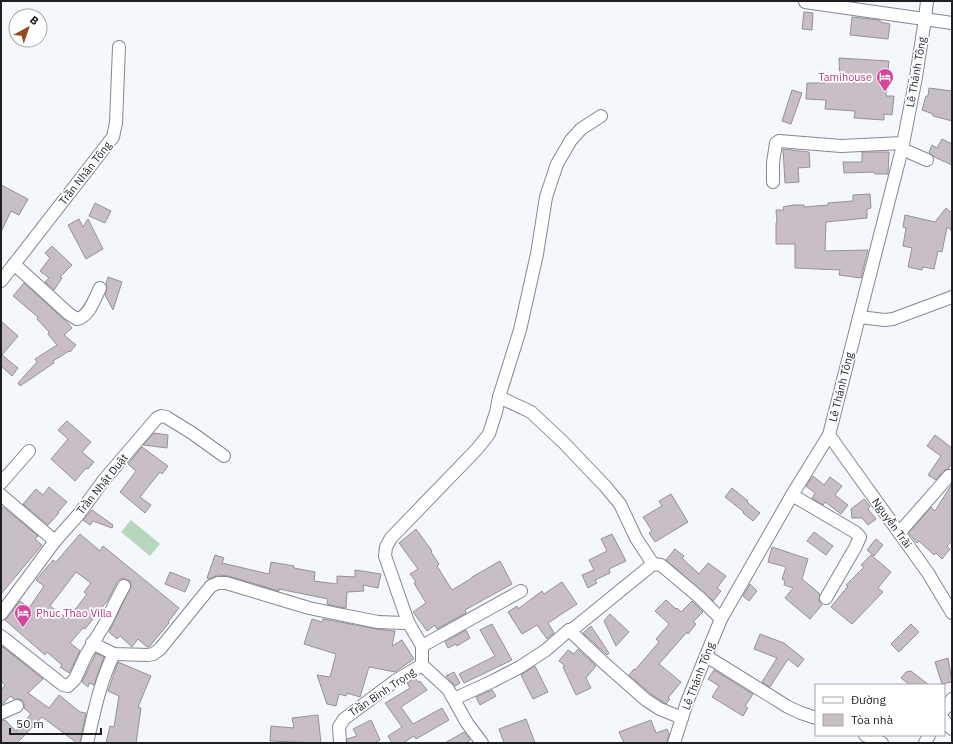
<svg xmlns="http://www.w3.org/2000/svg" width="953" height="744" viewBox="0 0 953 744" font-family="'IBM Plex Sans',sans-serif">
<rect width="100%" height="100%" fill="#f4f8fd"/>
<path fill="#b8d6bd" d="M131,520L160,544L150,556L121,532Z"/>
<g fill="#c7bec6" stroke="#989097" fill-rule="evenodd">
<path d="M804,12L813,13L812,30L802,29Z"/>
<path d="M852,17L880,20V22L890,24L888,39L850,35Z"/>
<path d="M839,58L889,61L888,71H886V96H894L892,115L884,114V120L854,118L855,111L825,109L826,100L806,99L807,83H825V80H840Z"/>
<path d="M929,88L952,91V121L933,116V114L922,110L926,96H928Z"/>
<path d="M792,90L802,93L791,124L782,121Z"/>
<path d="M942,139L952,144V165L934,157L929,152L932,145L937,148Z"/>
<path d="M783,149L809,152L810,167L798,168L799,182L785,183Z"/>
<path d="M862,152H889L888,174H875L874,172L844,173L843,162H862Z"/>
<path d="M1,185L28,199L19,215L11,211L1,232Z"/>
<path d="M870,194L871,208L867,209V218L826,222L825,251L868,250L861,278L839,275L840,270L795,268V244H776V223H777L776,210H784L783,207L793,205H804V207L828,205V203L853,201V195Z"/>
<path d="M95,203L111,211L105,223L89,216Z"/>
<path d="M946,208L952,213V231L947,227L942,252L938,251L934,269L923,267L922,270L908,267L912,248L903,246L906,228L903,227L905,215L935,222Z"/>
<path d="M79,219L83,227L88,219L103,249L86,259L68,225Z"/>
<path d="M52,246L72,265L60,277L62,278L54,290L45,282L49,278L40,271L50,258L45,253Z"/>
<path d="M108,277L122,282L113,310L105,295L107,288L106,284Z"/>
<path d="M24,283L67,322L72,328L64,335L76,345L70,352L69,351L53,361L54,363L20,386L18,383L37,362L35,359L57,345L48,334L49,332L37,319L38,317L13,296Z"/>
<path d="M1,321L18,336L2,355L18,368L12,376L1,366Z"/>
<path d="M67,421L91,442L82,452L94,462L88,469L86,468L75,481L51,459L68,439L58,430Z"/>
<path d="M154,433L168,435L167,448L143,445Z"/>
<path d="M935,435L952,448V463L948,469L943,471L936,480L928,475L941,456L927,446Z"/>
<path d="M142,447L168,466L162,474L160,472L140,497L151,505L145,513L120,492L136,471L128,464Z"/>
<path d="M813,476L824,485L830,477L842,486L835,495L848,505L841,514L825,502L823,505L812,498L815,493L806,486Z"/>
<path d="M952,484V541L947,546L950,549L942,559L936,553L934,555L919,541L917,543L909,533L931,507L935,511Z"/>
<path d="M49,487L67,502L58,512L59,513L48,525L23,504L36,489L43,495Z"/>
<path d="M732,488L748,501L747,502L760,513L753,521L743,513L744,512L725,497Z"/>
<path d="M671,494L688,522L655,542L649,533L652,531L643,517L662,506L659,501Z"/>
<path d="M864,499L870,506L868,509L876,519L868,525L862,518H852L851,509Z"/>
<path d="M3,507L38,536L35,539L42,545L1,594V509Z"/>
<path d="M92,510L113,525L112,528L93,521L90,525L83,520Z"/>
<path d="M416,529L432,551L431,552L439,564L437,566L452,590L472,578V577L500,561L512,584L465,610L466,613L437,629L435,625L427,631L413,612L426,603L414,583L416,582L410,574L418,569L399,543Z"/>
<path d="M814,532L833,546L826,555L807,541Z"/>
<path d="M80,534L100,551L103,546L179,608L168,622L169,623L149,647H147L138,639L132,647L120,636L117,639L109,632L131,586V582L128,580L124,579H120L117,582L108,600L85,629L83,628L70,643L80,651L69,673L60,667L62,665L47,652L45,655L5,620L20,601L29,608L44,586L36,580L53,560L56,562ZM76,572L91,583L84,592L87,594L68,619L50,606Z"/>
<path d="M612,534L626,561L609,569L610,573L595,580L597,583L588,588L582,575L594,570L589,560L607,551L601,539Z"/>
<path d="M876,539L883,545L874,556L867,550Z"/>
<path d="M772,547L808,559L802,579L820,594L819,601L822,605L810,619L785,598L793,588L784,585L785,581L782,579L786,567L768,562Z"/>
<path d="M675,549L684,556L682,558L699,574L708,563L726,576L717,588L721,591L713,601L666,560Z"/>
<path d="M215,555L224,558L222,563L269,574L271,562L294,566V568L315,572L314,581L337,584V576L355,577V570L381,574L378,588L363,585L364,591L347,592L346,608L334,606L327,604L328,599L279,589V591L228,576L218,575L209,579L207,578Z"/>
<path d="M871,555L891,572L878,588L883,592L852,624L831,607L848,586L846,585L864,567L861,565Z"/>
<path d="M170,572L190,580L185,592L165,584Z"/>
<path d="M562,582L577,604L548,623L554,633L547,639L537,625L522,634L508,612L517,606L518,609L542,591L544,594Z"/>
<path d="M750,584L757,591L749,601L743,596Z"/>
<path d="M666,600L676,609L677,608L681,612L692,601L703,612L693,622L696,624L688,634L687,632L659,664L681,682L668,698L670,699L666,704L651,694L629,675L634,669L635,670L659,642L656,639L669,624L655,611Z"/>
<path d="M610,614L629,632L616,646L604,621Z"/>
<path d="M312,619L322,622L323,619L377,629L395,631L392,646L402,640L414,659L395,672L369,667L360,697L347,693L346,696L339,694L336,706L327,704L317,675L330,677L336,654L304,644Z"/>
<path d="M492,624L512,660L464,683L459,674L495,656L480,630Z"/>
<path d="M911,624L919,632L899,652L891,644Z"/>
<path d="M591,626L609,653L607,655L583,633Z"/>
<path d="M466,630L470,638L457,646L456,644L448,648L445,642Z"/>
<path d="M760,634L784,643L804,659L798,667L788,659L770,687L762,682L777,658L754,649Z"/>
<path d="M3,647L43,679L28,693L49,708L59,695L80,712L86,713L80,743H77L42,717L17,743H1V720H5L16,731L31,714L24,708V703L22,700L18,699H14L10,696L4,703L1,705V691L5,685L1,681V649Z"/>
<path d="M578,649L596,666L586,678L591,688L576,695L563,667L565,666L559,661L568,650L574,654Z"/>
<path d="M96,653L104,657L94,685L89,683L88,687L82,682Z"/>
<path d="M948,658L952,682L942,684L935,662Z"/>
<path d="M118,662L151,676L138,707L141,708L136,743H106L110,726L114,727L119,696L108,691Z"/>
<path d="M535,666L548,692L533,699L521,675Z"/>
<path d="M714,670L753,694L745,706L748,708L743,716L712,697L719,686L708,679Z"/>
<path d="M911,671L929,685H910L901,678L906,672Z"/>
<path d="M454,672L460,683L455,686L446,676Z"/>
<path d="M415,678L418,682L420,681L427,690L401,707L413,724L442,708L449,720L416,739L414,736L403,743H392L388,736L402,727L385,703L410,688L407,683Z"/>
<path d="M492,690L496,696L480,705L476,697Z"/>
<path d="M318,715L321,743L270,741L271,726L294,728L292,718Z"/>
<path d="M526,719L535,743H504L499,729Z"/>
<path d="M371,720L380,740L374,743H347V739L357,736L353,729Z"/>
<path d="M651,720L656,733L667,729L669,734L667,742L663,743H624L619,732Z"/>
<path d="M464,732L470,740L466,743H445Z"/>
</g>
<g fill="none" stroke-linecap="round" stroke-linejoin="round">
<defs>
<g id="minor">
<path d="M805,2L952,23"/>
<path d="M902,149L927,160"/>
<path d="M773,182V163L776,143L779,141L841,146L903,143"/>
<path d="M14,264L69,314L77,319C89,317 95,298 100,288"/>
<path d="M1,281L113,137L116,123L119,47"/>
<path d="M859,317L885,320L893,319L952,297"/>
<path d="M499,397L531,412L563,442L605,486L620,504L636,538L653,564"/>
<path d="M829,435L928,573L952,613"/>
<path d="M1,483L29,451"/>
<path d="M1,495L55,541"/>
<path d="M792,495L855,532L860,537L855,548L826,598"/>
<path d="M899,533L949,476"/>
<path d="M1,614L55,541L79,514L103,481L157,418L161,416L166,417L192,433L224,456"/>
<path d="M569,630L604,663L646,700L660,709L682,718"/>
<path d="M1,636L59,682L63,685L68,686L75,679L86,655L107,620L116,601L124,586"/>
<path d="M92,643L114,654L148,655L153,654L160,649L211,586L218,583H226L309,608L333,613L378,622L404,623L408,622"/>
<path d="M422,646L521,591"/>
<path d="M706,656L788,707L801,713L816,718"/>
<path d="M454,699L493,681L520,667L546,650L569,630L573,629L653,564L661,565L699,597L721,619"/>
<path d="M944,710L952,699"/>
<path d="M1,713L17,706"/>
<path d="M944,720L945,722L952,729"/>
<path d="M865,735L882,743"/>
<path d="M87,743C94,713 100,681 114,654"/>
<path d="M340,743L339,727L344,719L395,681L422,665"/>
<path d="M482,743L467,723L448,689L422,665V646L408,622L385,556L386,547L391,538L477,449L489,434L496,412L499,397L520,330L537,254L546,197L557,164L571,140L581,129L601,116"/>
<path d="M674,743L687,702L721,619L792,495L829,435L902,149L916,77L925,19L927,1"/>
<path d="M925,743L929,735"/>
</g>
</defs>
<use href="#minor" stroke="#828891" stroke-width="14"/>
<use href="#minor" stroke="#fff" stroke-width="12"/>
</g>
<defs>
<symbol id="hotel-pin" viewBox="-11 -11 22 30"><path d="M0 17L-7.5 6A9.5 9.5 0 1 1 7.5 6Z" fill="#d1479c" stroke="#fff"/><path d="M-6-4.5h1.5V1H6V5H4.5V3h-9V5H-6ZM-4 0a1.8 1.8 0 1 1 3.6 0ZM.5 0V-2.5h3Q6-2.5 6 0Z" fill="#fff"/></symbol>
</defs>
<g fill-rule="evenodd">
<use href="#hotel-pin" x="875" y="67" width="20" height="27"/>
<use href="#hotel-pin" x="13" y="603" width="20" height="27"/>
</g>
<g text-anchor="middle" dominant-baseline="central" stroke-width="3.5" stroke-linejoin="round" paint-order="stroke">
<g font-size="11" fill="#1d2023" stroke="#fff">
<text transform="translate(916 72) rotate(-80)">Lê Thánh Tông</text>
<text transform="translate(85 173) rotate(-52)">Trần Nhân Tông</text>
<text transform="translate(841 387) rotate(-76)">Lê Thánh Tông</text>
<text transform="translate(102 484) rotate(-51)">Trần Nhật Duật</text>
<text transform="translate(892 523) rotate(54)">Nguyễn Trãi</text>
<text transform="translate(698 676) rotate(-69)">Lê Thánh Tông</text>
<text transform="translate(382 692) rotate(-34)">Trần Bình Trọng</text>
</g>
<g font-size="11" fill="#b23c85" stroke="#fff" text-anchor="end">
<text x="872" y="77">Tamihouse</text>
<text x="36" y="613" text-anchor="start">Phuc Thao Villa</text>
</g>
</g>
<rect width="953" height="744" fill="none" stroke="#1d2023" stroke-width="4"/>
<rect x="815" y="684" width="130" height="52" fill="#ffffff" stroke="#a5a6a7"/>
<rect x="823" y="697" width="20" height="6" fill="#ffffff" stroke="#a5a6a7"/>
<text x="851" y="704" font-size="12" fill="#1d2023">Đường</text>
<rect x="823" y="714" width="20" height="12" fill="#c7bec6" stroke="#a5a6a7"/>
<text x="851" y="724" font-size="12" fill="#1d2023">Tòa nhà</text>
<g transform="translate(28 28) rotate(40)"><circle r="19" fill="#ffffff" stroke="#a5a6a7"/>
<path d="M0-3L7 15L0 10L-7 15Z" fill="#914b24"/>
<text y="-6" font-size="11" font-weight="bold" text-anchor="middle" fill="#1d2023">B</text>
</g>
<path d="M10 728v6h91v-6" fill="none" stroke="#1d2023" stroke-width="2"/>
<text x="16" y="728" font-size="12" fill="#1d2023" stroke="#ffffff" stroke-width="3" paint-order="stroke">50 m</text>
</svg>
